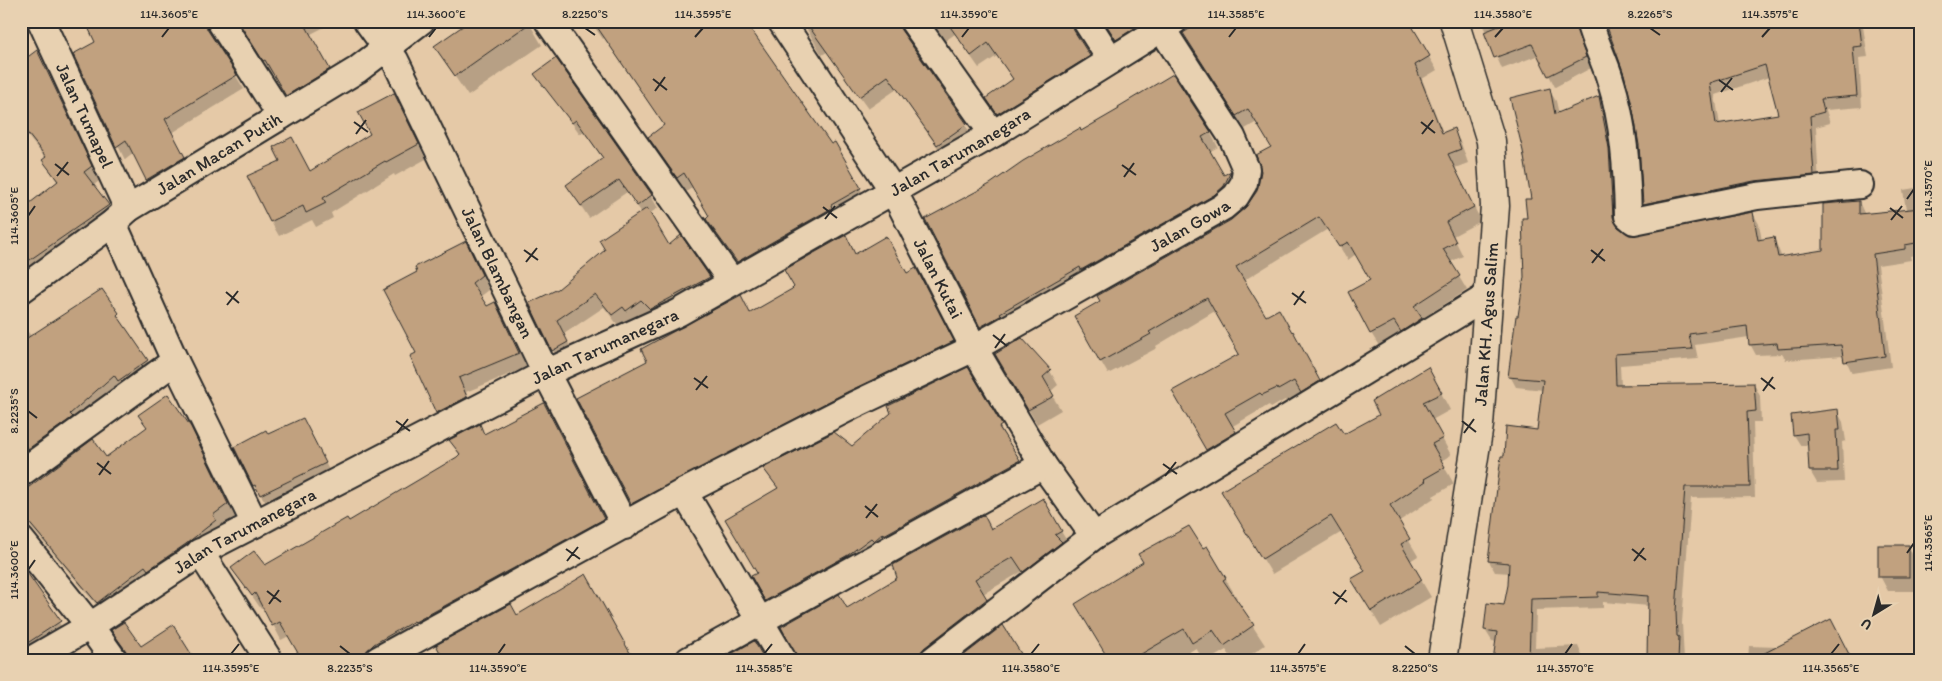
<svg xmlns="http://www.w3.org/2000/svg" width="1942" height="681" viewBox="0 0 1942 681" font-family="Itim,sans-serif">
<rect width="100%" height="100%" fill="#e5c9a7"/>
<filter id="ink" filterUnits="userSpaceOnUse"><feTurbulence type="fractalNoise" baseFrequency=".02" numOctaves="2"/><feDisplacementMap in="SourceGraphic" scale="10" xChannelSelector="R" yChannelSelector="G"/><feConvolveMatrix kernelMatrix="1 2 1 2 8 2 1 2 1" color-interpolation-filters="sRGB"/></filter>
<g filter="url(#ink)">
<g fill="#0003" fill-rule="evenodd">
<path d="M86,21H221L214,29V41L244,89L172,133L192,171L155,193L134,153L125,160L74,55L96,42Z"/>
<path d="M236,21H336L309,35L337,83L295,109L274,73L272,74L242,27Z"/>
<path d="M528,21L542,45L468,96L435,47Z"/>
<path d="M590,21H743L831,146L834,144L868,202L746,276L716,233L707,219L711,217L693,187L686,192L658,151L650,137L665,126L604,38L603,39Z"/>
<path d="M802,21H914L906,29V39L974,138L945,158L897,89L868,109L827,52L822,55Z"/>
<path d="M929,21H1087L1080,27L1078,37L1097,69L1006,126L987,98L1014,80L997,56L979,68L955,34L945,41Z"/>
<path d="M1102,21H1141L1150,37L1124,52Z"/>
<path d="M1194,21H1415L1410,26L1437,70L1422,79L1443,133L1453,130L1461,143L1468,163L1455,168L1481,221L1453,236L1463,256L1450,262L1467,290L1421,319L1429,332L1403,334L1379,346L1371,333L1372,280L1356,254L1348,260L1328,229L1243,281L1266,318L1301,346L1327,395L1303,394L1287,403L1285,400L1271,408L1269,405L1231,427L1242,446L1215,463L1173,392L1240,355L1215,311L1156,346L1157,348L1108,374L1075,317L1231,221L1247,208L1260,186L1272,147L1257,122L1245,129L1192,47L1197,26Z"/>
<path d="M1481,21H1586L1580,38L1591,68L1555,87L1539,55L1502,69Z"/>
<path d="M1605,21H1862L1868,57L1859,58L1862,107L1826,110L1830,123L1816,127L1819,186L1650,215L1644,204L1640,145L1634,109L1623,66ZM1769,77L1779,115L1720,125L1715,95Z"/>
<path d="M37,52L99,181L93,186L116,219L21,287V212L58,183L44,161L46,159L23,130L21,131V64Z"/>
<path d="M556,60L651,196L658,208L649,214L668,247L680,237L717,291L634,324L631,320L620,328L604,307L564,334L575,356L561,364L553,350L559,290L606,250L642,213L627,192L589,218L567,185L604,160L584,132L580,134L536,74Z"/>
<path d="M1549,90L1556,101L1559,114L1599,97L1605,108L1615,161L1619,229L1630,237L1753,213L1759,224L1762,241L1774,238L1782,258L1824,251L1859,202L1865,215L1906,210L1903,190L1921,187V254L1910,256L1911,260L1878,265L1891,367L1852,373L1844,356L1786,360L1782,354L1756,355L1750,344L1749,337L1695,345L1698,359L1620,365L1621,386L1754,384L1760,396L1761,422H1753L1755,497L1691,498L1682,623L1684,660H1649V606L1603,602V608L1536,610L1535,648L1578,646L1584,660H1494L1497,642L1492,641L1485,630L1505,607L1509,585L1510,573L1495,572L1489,561L1505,458L1538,431L1543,390L1516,387L1510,376L1526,277L1529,219Z"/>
<path d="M394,94L426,159L395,176L394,174L331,213L333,218L316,227L312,220L279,236L271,222L372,135Z"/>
<path d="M1080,132H1210L1218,147L1209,152L1223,177L1230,173L1238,187L990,341L926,220L991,185Z"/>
<path d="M855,255L924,284L961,356L640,518L632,504L750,314Z"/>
<path d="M473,257L489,290L480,297L486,308L494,303L527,367L466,392L475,412L445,427L412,356L418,354Z"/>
<path d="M101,291L156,374L21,474V337L28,332L31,336Z"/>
<path d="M1022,339L1050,371L1058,385L1050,392L1061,410L1037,424L996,354Z"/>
<path d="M968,369L1027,475L774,614L753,577L759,574L778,489L765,469L852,447Z"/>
<path d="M1437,385L1450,410L1432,420L1451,455L1441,461L1454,484L1433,496L1434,498L1398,522L1418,556L1410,561L1431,597L1381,627L1362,596L1366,572L1342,532L1272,574L1232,508L1343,436Z"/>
<path d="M544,404L611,533L381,660H303L289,636L281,640L264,607L261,609L233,568L264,566L349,523L460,456L451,441L484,435Z"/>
<path d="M1837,411L1843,422L1846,441L1842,442L1844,482L1817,483L1810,471L1809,445L1801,446L1794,435Z"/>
<path d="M309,431L331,474L268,505L254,486L236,447L267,435Z"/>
<path d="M198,443L236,519L106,616L21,515V489L106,458Z"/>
<path d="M1042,500L1070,546L1033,586L1023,571L983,594L995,615L937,660H799L847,610Z"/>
<path d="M1908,546L1916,561L1917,591H1888L1880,576Z"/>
<path d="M1203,550L1225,578L1237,598L1235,599L1265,645L1243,660H1233L1226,650L1209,660H1203L1196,648L1176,660H1110Z"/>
<path d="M21,568L68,636L32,654L26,645L21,649Z"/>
<path d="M1749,646L1778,647L1852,660H1748Z"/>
<path d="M211,655L214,660H202Z"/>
</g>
<g fill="#c1a17f" stroke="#2b2b2b" fill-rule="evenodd">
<path d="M85,21H205L207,29L237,75L165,119L185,157L146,180L126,140L116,147L73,54L95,42Z"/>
<path d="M238,21H303L330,69L286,96L265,60L263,61Z"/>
<path d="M470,21H533L455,76L434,46Z"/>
<path d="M593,21H745L831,144L835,142L861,188L831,205L832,208L737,262L706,219L709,216L684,173L677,178L648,137L664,125Z"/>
<path d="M805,21H898L901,30L967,124L937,145L888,76L859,97Z"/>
<path d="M932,21H946L936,28Z"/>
<path d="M946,21H1071L1073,29L1090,56L997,114L986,98L1013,79L988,43L971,56Z"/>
<path d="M1104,21H1145L1116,40Z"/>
<path d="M1202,21H1409L1430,56L1415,65L1442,133L1454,128L1461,149L1448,154L1474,207L1446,222L1456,242L1443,249L1460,276L1414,306L1422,318L1401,332L1394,321L1370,334L1348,292L1370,280L1348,242L1339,247L1319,217L1236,267L1266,316L1279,309L1292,332L1293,331L1320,381L1301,393L1294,381L1278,390L1277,388L1262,395L1260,393L1225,413L1236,432L1206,450L1172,391L1239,354L1207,298L1149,332L1151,334L1100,362L1074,316L1100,301L1097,296L1231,220L1246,207L1257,191L1261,171L1256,155L1271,147L1248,109L1236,116L1183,33Z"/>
<path d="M1511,21H1574L1586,57L1548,76L1532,44L1494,58L1484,32Z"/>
<path d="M1605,21H1859L1862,46L1853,47L1857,96L1821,99L1824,112L1810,116L1814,175L1754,181L1643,204L1639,145L1633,110L1624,74ZM1765,65L1778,114L1716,124L1710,83Z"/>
<path d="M37,50L92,166L84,172L109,205L21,266V210L58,181L42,160L46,157L21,125V62Z"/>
<path d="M556,58L652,195L637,206L619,180L581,206L566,185L603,158L576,120L572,123L534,74Z"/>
<path d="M1173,74L1211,132L1202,137L1224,175L1231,171L1224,186L1214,195L1081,270L1080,267L1000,313L1002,315L980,327L925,219L990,184L1023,161L1080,128L1081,131L1119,109L1118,107Z"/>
<path d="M1550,88L1555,114L1599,96L1609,148L1613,217L1618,227L1630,235L1753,212L1758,240L1774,237L1778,257L1823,250V204L1859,201V214L1921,208V242L1905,245V249L1873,254L1885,356L1844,362L1841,345L1778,349L1777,343L1749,345L1747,326L1689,334L1692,349L1615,354L1616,385L1754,383L1756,411L1747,412L1750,487H1685L1676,611L1677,636L1679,637L1678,660H1647L1648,596L1598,592V597L1531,599L1529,660H1493L1497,632L1484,630L1487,603L1504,605L1508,585L1509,563L1488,561L1501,456H1504L1506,426L1537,430L1543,380L1508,377L1516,316H1518L1524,277L1522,218H1527L1525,199H1531L1523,151L1510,98Z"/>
<path d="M394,93L419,144L386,162L385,161L323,198L326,203L306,213L303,206L270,222L247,176L280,161L273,147L292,137L310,171L370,134L358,112Z"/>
<path d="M647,208L669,245L681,235L710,277L650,309L641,300L626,311L623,307L612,315L595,294L557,320L568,342L552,351L529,303L558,289L605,250L599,240Z"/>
<path d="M846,235L855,254L886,236L907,273L916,268L954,341L847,392L631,504L576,398L647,361L641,349L741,295L750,313L792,289L794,287L784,270Z"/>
<path d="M466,241L482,275L472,283L487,306L495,302L519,353L459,378L467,397L436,413L410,356L416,353L383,290L417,272L415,267Z"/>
<path d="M102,289L119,313L117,315L148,360L118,381L114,375L70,414L73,417L28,449L21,441V342Z"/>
<path d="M1022,338L1051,370L1043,377L1054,396L1028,410L995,354Z"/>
<path d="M968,367L1002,425L999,427L1020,460L884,535L883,533L874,541L871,538L848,555L765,601L751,576L757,573L725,519L778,488L763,468L834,432L852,446L891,413L888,406Z"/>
<path d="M1428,367L1442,393L1423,402L1443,438L1432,444L1445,467L1424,479L1426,481L1390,505L1410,539L1401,544L1422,580L1371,611L1351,579L1365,571L1331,516L1262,559L1221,491L1336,422L1344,434L1379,415L1372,401Z"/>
<path d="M168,394L191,427L228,504L213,515L216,520L186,544L148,570L145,566L97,603L21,513V493L93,439L106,457L147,427L138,415Z"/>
<path d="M544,403L604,519L415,622L414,621L374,644L365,653L353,660H302L280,622L272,626L255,593L252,596L231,568L254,551L265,565L347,518L349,521L457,457L460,454L449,440L480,424L484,434Z"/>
<path d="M1838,409L1840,430H1836L1838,471H1809L1807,433L1793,435L1791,415Z"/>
<path d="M303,418L326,463L260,495L255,485L253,486L234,447L266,430L268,434Z"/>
<path d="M1043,498L1062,531L1055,535L1062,542L1023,572L1013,557L975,579L987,599L924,648L918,660H798L781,627L839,594L847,608L897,578L893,565L984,515L991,529Z"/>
<path d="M1189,526L1203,548L1207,546L1226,578L1223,580L1254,625L1224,646L1213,630L1192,643L1184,629L1131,660H1109L1075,604L1143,562L1138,554Z"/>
<rect x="1878" y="545" width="31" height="32"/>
<path d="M21,564L61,621L29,642L21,632Z"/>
<path d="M586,574L634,660H444L436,645L511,604L517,615Z"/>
<path d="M1831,619L1852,660H1751Z"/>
<path d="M124,622L141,646L173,625L195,660H129L126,651L111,630Z"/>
<path d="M1003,625L1025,660H958Z"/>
<path d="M754,641L765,660H721Z"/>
</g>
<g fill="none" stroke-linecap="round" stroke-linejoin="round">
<defs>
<g id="street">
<path id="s1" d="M41,21L128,209"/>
<path d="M220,21L281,116"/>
<path id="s2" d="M367,21L395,60L546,373L625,526"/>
<path d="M548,21L732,282"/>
<path id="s3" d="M781,21L894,192L974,348L1043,465L1094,536"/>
<path d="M913,21L993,134"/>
<path d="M1086,21L1111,60"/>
<path d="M1589,21C1594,41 1604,59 1610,79C1624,122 1627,171 1628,216L1634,221L1757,196L1860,185"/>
<path d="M113,223L175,361L255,524"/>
<path id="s4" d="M21,290L113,223L128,209L357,70L421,21"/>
<path d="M21,473L175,361"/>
<path d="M684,492L783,660"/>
<path d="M21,540L90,626L114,660"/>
<path d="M200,552L269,660"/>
<path id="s5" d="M31,660L90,626L208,548L546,373L678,313L993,134L1174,21"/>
<path id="s6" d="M378,660L684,492L854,405L974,348L1223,207L1236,196L1244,183L1246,169L1232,137L1162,29"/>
<path d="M689,660L1043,465"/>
<path d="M933,660L1094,536L1486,297"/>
</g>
<g id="secondary">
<path id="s7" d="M1442,660L1479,425L1495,206L1491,141L1454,21"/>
</g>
</defs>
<use href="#street" stroke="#2b2b2b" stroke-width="30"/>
<use href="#secondary" stroke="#2b2b2b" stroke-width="31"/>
<use href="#street" stroke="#e8d1b1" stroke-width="26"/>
<use href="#secondary" stroke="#e8d1b1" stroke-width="28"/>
</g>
</g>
<path fill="none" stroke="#2b2b2b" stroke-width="2" d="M585,28L595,35M1650,28L1660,35M162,37L169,28M429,37L436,28M695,37L703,28M962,37L969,28M1229,37L1236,28M1495,37L1503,28M1762,37L1770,28M653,79L667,90M1719,80L1733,90M655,91L665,77M1721,92L1732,78M354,122L368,132M1421,122L1435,133M356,134L366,120M1422,134L1433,120M55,164L69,175M1122,165L1136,175M57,176L68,162M1124,177L1134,163M1907,199L1914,189M823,207L837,218M1890,208L1903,218M28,216L35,206M825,219L835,206M1891,220L1902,206M524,250L538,260M1591,250L1605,261M526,262L537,248M1592,263L1603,249M226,292L239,303M1292,293L1306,303M227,305L238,291M1294,305L1304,291M993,335L1007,346M995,348L1005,334M694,378L708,388M1761,378L1775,389M696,390L707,376M1763,391L1773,377M28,411L37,418M396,421L410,431M1462,421L1476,432M397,433L408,419M1464,433L1474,419M97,463L111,474M1163,464L1177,474M99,475L109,461M1165,476L1176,462M865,506L878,517M866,518L877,504M566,549L580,559M1632,549L1646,560M1907,553L1914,543M567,561L578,547M1634,561L1644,548M28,570L35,560M267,591L281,602M1333,592L1347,602M269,604L279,590M1335,604L1346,590M340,646L350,654M1405,646L1415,654M231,654L239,644M498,654L505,644M764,654L772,644M1031,654L1039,644M1298,654L1305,644M1565,654L1572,644M1831,654L1839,644"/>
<g text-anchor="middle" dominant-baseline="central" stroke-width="4.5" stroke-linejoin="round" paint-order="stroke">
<g font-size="18" fill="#2b2b2b" stroke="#e8d1b1">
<text stroke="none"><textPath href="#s1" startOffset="104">Jalan Tumapel</textPath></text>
<text stroke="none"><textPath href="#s5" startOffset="1060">Jalan Tarumanegara</textPath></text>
<text stroke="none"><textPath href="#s4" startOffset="241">Jalan Macan Putih</textPath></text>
<text stroke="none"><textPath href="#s6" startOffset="921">Jalan Gowa</textPath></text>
<text stroke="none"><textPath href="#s2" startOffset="284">Jalan Blambangan</textPath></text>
<text stroke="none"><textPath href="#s3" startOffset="302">Jalan Kutai</textPath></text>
<text stroke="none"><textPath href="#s7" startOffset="339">Jalan KH. Agus Salim</textPath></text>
<text stroke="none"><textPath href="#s5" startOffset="655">Jalan Tarumanegara</textPath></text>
<text stroke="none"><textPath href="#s5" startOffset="250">Jalan Tarumanegara</textPath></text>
</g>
</g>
<rect width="1942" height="681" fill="none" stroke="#e8d1b1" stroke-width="55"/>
<g transform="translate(1874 614) rotate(217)" stroke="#e8d1b1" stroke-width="4" paint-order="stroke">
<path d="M0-4L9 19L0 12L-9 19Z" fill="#2b2b2b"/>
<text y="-8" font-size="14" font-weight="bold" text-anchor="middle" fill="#2b2b2b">U</text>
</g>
<rect x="28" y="28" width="1886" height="626" fill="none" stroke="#2b2b2b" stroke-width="2"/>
<g font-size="12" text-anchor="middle" fill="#2b2b2b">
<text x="169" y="18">114.3605°E</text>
<text x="436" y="18">114.3600°E</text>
<text x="585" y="18">8.2250°S</text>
<text x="703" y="18">114.3595°E</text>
<text x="969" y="18">114.3590°E</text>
<text x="1236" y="18">114.3585°E</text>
<text x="1503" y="18">114.3580°E</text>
<text x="1650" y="18">8.2265°S</text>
<text x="1770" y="18">114.3575°E</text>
<text transform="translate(1928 189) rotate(-90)" y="4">114.3570°E</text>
<text transform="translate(14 216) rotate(-90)" y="4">114.3605°E</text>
<text transform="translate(14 411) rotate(-90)" y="4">8.2235°S</text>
<text transform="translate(1928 543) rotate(-90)" y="4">114.3565°E</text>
<text transform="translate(14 570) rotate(-90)" y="4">114.3600°E</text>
<text x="231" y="672">114.3595°E</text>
<text x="350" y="672">8.2235°S</text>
<text x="498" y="672">114.3590°E</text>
<text x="764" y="672">114.3585°E</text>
<text x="1031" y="672">114.3580°E</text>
<text x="1298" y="672">114.3575°E</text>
<text x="1415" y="672">8.2250°S</text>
<text x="1565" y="672">114.3570°E</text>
<text x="1831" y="672">114.3565°E</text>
</g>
</svg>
